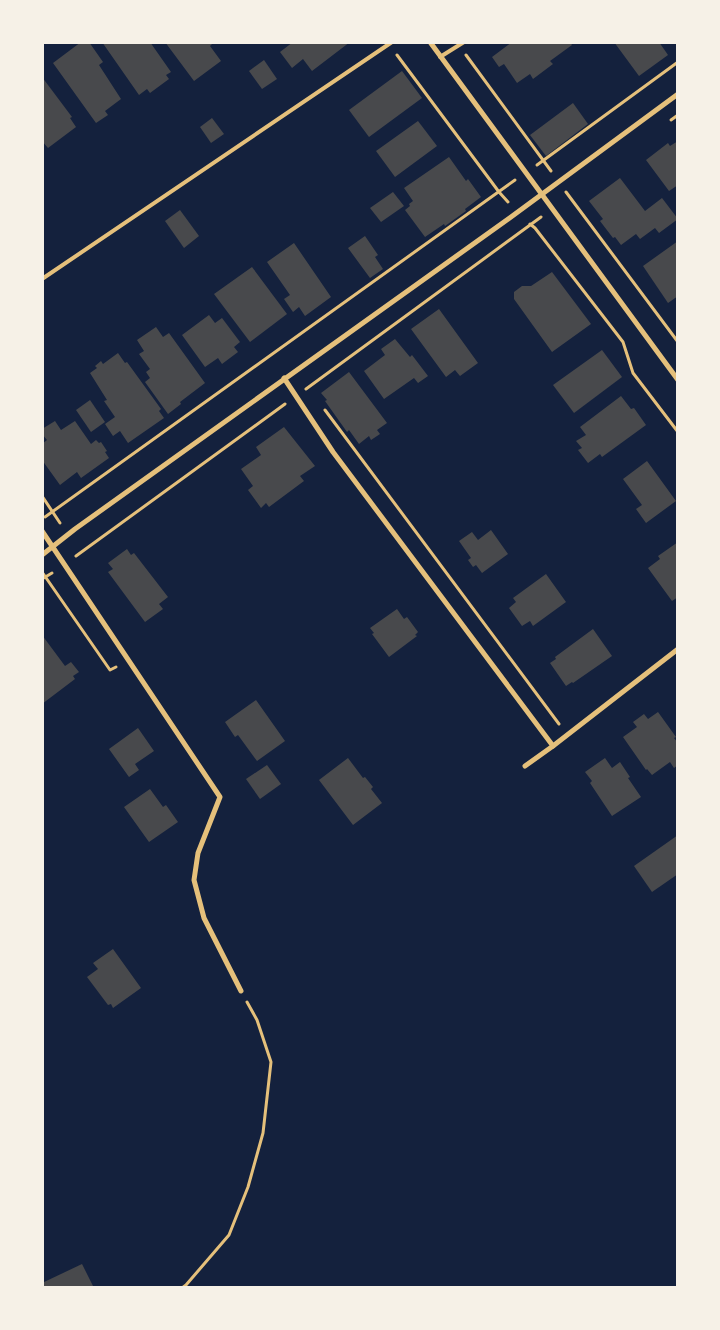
<svg xmlns="http://www.w3.org/2000/svg" width="720" height="1330" viewBox="0 0 720 1330" font-family="'IBM Plex Serif',serif">
<rect width="100%" height="100%" fill="#14213d"/>
<g fill="#48494c">
<path d="M81,42H89L103,62L99,65L121,99L105,111L108,115L96,123L53,63Z"/>
<path d="M102,42H150L171,72L166,75L169,79L150,93L147,89L139,95Z"/>
<path d="M165,42H212V44L210,46L221,61L194,81Z"/>
<path d="M293,42H350L312,71L303,59L292,68L280,52Z"/>
<path d="M512,42H570L572,45L550,61L553,64L533,79L530,74L517,83L504,64L499,67L492,57Z"/>
<path d="M614,42H659L668,55L639,76Z"/>
<path d="M264,60L277,79L262,89L249,71Z"/>
<path d="M402,71L422,98L369,137L349,110Z"/>
<path d="M42,77L72,117L70,118L76,127L48,148L42,141Z"/>
<path d="M573,103L588,124L546,156L530,135Z"/>
<path d="M212,118L224,134L211,143L200,127Z"/>
<path d="M418,121L437,146L395,177L376,151Z"/>
<path d="M678,141V185L669,191L646,160L668,143L670,146Z"/>
<path d="M449,157L466,181L468,179L481,197L465,209L466,211L445,226L444,224L425,237L405,210L410,206L409,204L413,201L404,188Z"/>
<path d="M620,178L645,211L662,198L678,219L659,233L655,228L640,239L636,234L621,245L615,237L613,238L600,221L603,219L589,201Z"/>
<path d="M393,192L404,206L381,222L370,208Z"/>
<path d="M180,210L199,236L184,248L165,221Z"/>
<path d="M365,236L378,255L375,257L383,269L370,278L348,248Z"/>
<path d="M678,241V296L668,303L643,266Z"/>
<path d="M294,243L331,297L305,316L299,307L293,312L284,299L290,295L267,262Z"/>
<path d="M252,267L287,314L250,342L214,294Z"/>
<path d="M552,272L591,324L552,352L514,299V292L522,286H531Z"/>
<path d="M439,309L478,363L460,376L455,370L446,377L411,329Z"/>
<path d="M209,315L215,323L222,318L240,342L234,347L238,352L222,364L218,358L205,367L182,335Z"/>
<path d="M156,327L163,337L169,333L205,383L180,402L181,404L168,414L145,382L150,378L146,372L150,369L139,354L144,351L137,340Z"/>
<path d="M395,339L410,357L412,355L428,376L418,383L414,378L384,399L364,371L385,355L381,349Z"/>
<path d="M602,350L622,377L574,413L553,385Z"/>
<path d="M118,353L125,363L127,362L161,409L159,411L164,418L128,443L120,431L113,436L105,424L115,417L104,401L107,400L90,373L97,368L95,366L101,361L103,364Z"/>
<path d="M349,372L387,423L377,430L380,434L371,440L369,436L359,444L349,430L347,432L325,401L327,400L321,393Z"/>
<path d="M621,396L631,409L634,408L646,425L602,457L600,454L588,463L578,450L582,448L576,441L586,435L580,427Z"/>
<path d="M90,400L105,422L91,432L76,410Z"/>
<path d="M55,421L61,430L75,421L91,444L96,440L99,443L101,442L107,451L105,452L109,458L81,478L77,472L60,485L42,460V444L47,440L42,434V429Z"/>
<path d="M284,427L315,466L300,476L304,481L269,507L266,503L261,508L248,490L253,486L241,469L261,455L256,447Z"/>
<path d="M647,461L676,501L646,523L636,509L642,505L623,479Z"/>
<path d="M491,530L508,554L482,573L476,565L473,567L468,560L471,558L459,541L472,532L478,540Z"/>
<path d="M678,542V597L672,601L648,568L660,559L658,556Z"/>
<path d="M127,549L131,555L134,553L168,597L159,604L163,609L145,622L108,572L113,569L108,563Z"/>
<path d="M546,574L566,602L533,626L530,621L522,626L509,608L516,602L513,598Z"/>
<path d="M397,609L404,619L407,617L418,632L415,635L417,636L389,657L372,634L374,633L370,628Z"/>
<path d="M593,629L612,656L573,683L572,682L566,686L550,663L556,659L555,657Z"/>
<path d="M42,635L65,666L71,662L79,672L73,676L75,679L42,704Z"/>
<path d="M256,700L285,741L257,761L238,735L235,737L225,722Z"/>
<path d="M658,712L676,737L674,738L678,743V765L674,768L670,762L652,775L647,769L646,770L623,737L637,727L633,722L644,714L648,719Z"/>
<path d="M138,728L154,751L135,764L139,770L129,777L109,749Z"/>
<path d="M348,758L363,778L365,777L373,787L371,789L382,803L353,825L319,780Z"/>
<path d="M605,758L612,768L620,762L630,777L628,778L641,797L612,816L590,783L592,781L585,772Z"/>
<path d="M267,765L281,784L260,799L246,779Z"/>
<path d="M150,789L163,807L166,805L178,822L149,842L124,807Z"/>
<path d="M678,835V874L652,892L634,866Z"/>
<path d="M113,949L141,988L113,1008L111,1004L108,1005L87,977L98,969L93,963Z"/>
<path d="M82,1264L94,1288H42V1283Z"/>
</g>
<g fill="none" stroke-linecap="round" stroke-linejoin="round">
<g stroke="#e5c07b" stroke-width="3">
<path d="M397,55L499,192L508,202"/>
<path d="M466,55L551,171"/>
<path d="M671,120L678,115"/>
<path d="M537,165L678,62"/>
<path d="M566,192L678,342"/>
<path d="M530,224L535,228L623,342L633,373L678,432"/>
<path d="M306,389L541,217"/>
<path d="M325,410L559,724"/>
<path d="M42,496L60,523"/>
<path d="M45,517L515,180"/>
<path d="M76,556L285,404"/>
<path d="M42,572L110,670L116,667"/>
<path d="M42,579L52,573"/>
<path d="M182,1288L186,1285L229,1235L248,1187L263,1133L271,1062L257,1020L247,1002"/>
</g>
<g stroke="#e5c07b" stroke-width="4">
<path d="M440,57L464,42"/>
<path d="M42,279L392,42"/>
</g>
<g stroke="#e5c07b" stroke-width="5">
<path d="M430,42L678,380"/>
<path d="M284,378L333,452L553,746"/>
<path d="M42,531L220,797L198,853L194,880L204,918L241,991"/>
<path d="M42,555L75,529L511,217L678,94"/>
<path d="M525,766L553,746L678,649"/>
</g>
</g>
<rect width="720" height="1330" fill="none" stroke="#f6f1e7" stroke-width="88"/>
</svg>
